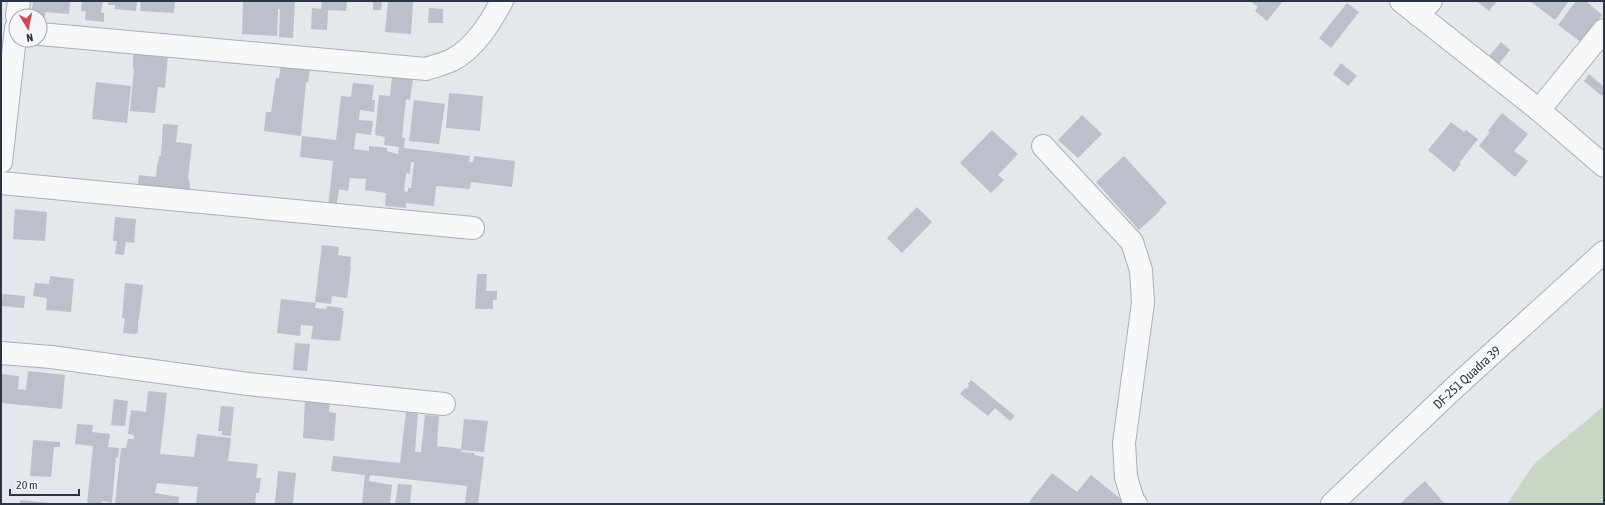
<svg xmlns="http://www.w3.org/2000/svg" width="1605" height="505" viewBox="0 0 1605 505" font-family="'Asap Condensed',sans-serif">
<rect width="100%" height="100%" fill="#e4e7ec"/>
<path fill="#c9d6c5" d="M1604,406V504H1507L1534,464Z"/>
<g fill="#bbc0ca" fill-rule="evenodd">
<path d="M33,1H70L69,14L45,12V17L31,16Z"/>
<path d="M82,1H103L101,13H104V22L85,20L86,11H81Z"/>
<path d="M108,1H137L136,11L115,9V5H108Z"/>
<path d="M141,1H175L174,13L140,11Z"/>
<path d="M243,1H295L293,38L279,37L280,9H278L277,36L242,34Z"/>
<path d="M322,1H347L346,11L328,10L327,30L311,29L312,8L321,9Z"/>
<path d="M373,1H382L381,10H373Z"/>
<path d="M388,1L413,2L411,34L385,32Z"/>
<path d="M1251,1H1283L1267,21L1255,11L1258,7Z"/>
<path d="M1476,1H1497L1489,11Z"/>
<path d="M1530,1H1569L1555,20Z"/>
<path d="M1576,1H1586L1602,15L1581,42L1558,25Z"/>
<path d="M1347,3L1359,12L1331,48L1319,38Z"/>
<path d="M429,8L443,9V23H428Z"/>
<path d="M1501,42L1510,50L1499,64L1489,56Z"/>
<path d="M133,53L168,55L165,88L158,87L155,113L130,111L134,69H133Z"/>
<path d="M1341,63L1357,76L1348,86L1333,74Z"/>
<path d="M281,65L310,68L308,82H306L301,136L264,131L266,112H271L276,78H279Z"/>
<path d="M1589,74L1604,87V94L1602,96L1584,81Z"/>
<path d="M392,77L413,79L410,100L406,99L402,138H405L404,148L470,156L469,162H473L474,156L515,161L512,187L471,182L470,189L436,186L434,206L406,203V208L385,206L386,193L365,190L366,179L350,178L348,191L339,189L336,209L328,208L333,161L300,157L302,136L336,140L341,96L351,97L353,83L374,85L372,100H375L374,112L360,110L359,120L373,121L371,135L356,133L354,149L369,151V146L387,148V151L398,154L399,147L384,145L385,137L375,135L379,95L390,96ZM411,162H414L411,188H408V192L404,191L406,173L410,174Z"/>
<path d="M96,82L131,86L127,123L92,119Z"/>
<path d="M449,93L483,96L480,131L446,128Z"/>
<path d="M414,100L445,104L439,144L409,141Z"/>
<path d="M1502,113L1528,134L1514,151L1528,161L1515,177L1479,146L1490,132L1488,131Z"/>
<path d="M1082,115L1102,134L1078,158L1058,140Z"/>
<path d="M1451,122L1464,132L1466,130L1478,139L1459,163L1461,164L1454,172L1428,150Z"/>
<path d="M163,124L178,125L176,142L192,144L188,178L190,184L189,196L137,191L139,175L156,177L157,164H158L159,156H161Z"/>
<path d="M992,130L1018,154L998,175L1004,180L991,193L960,163Z"/>
<path d="M1124,156L1167,203L1159,210L1160,211L1139,230L1096,182Z"/>
<path d="M917,207L932,222L902,253L887,238Z"/>
<path d="M15,209L47,212L45,241L13,239Z"/>
<path d="M115,217L136,219L134,243L126,242L124,255L115,254L117,241H113Z"/>
<path d="M322,245L339,247L338,255L351,257L350,266H351L347,298L332,296L331,304L315,302Z"/>
<path d="M477,274H487L486,291H497V300H493V309H475Z"/>
<path d="M50,276L74,279L71,312L46,310L47,298L33,296L35,283L49,284Z"/>
<path d="M125,283L143,285L139,320L138,319V332L136,334L123,333L125,318H122Z"/>
<path d="M3,294L25,296L24,308L1,306Z"/>
<path d="M281,299L316,303L315,308L326,309L327,306L343,308L342,311H344L340,341L311,339L313,326L301,325L300,336L277,333Z"/>
<path d="M295,343L310,344L307,371L293,370Z"/>
<path d="M28,371L65,375L62,409L1,403V374L19,376L18,389L26,390Z"/>
<path d="M971,380L1015,416L1010,421L995,408L988,416L960,394L965,388L967,389L969,386L968,384Z"/>
<path d="M148,391L167,393L160,454L194,457L197,434L231,438L228,461L258,464L256,478H261L259,493H256L255,504H196L198,487L157,483L155,493L179,497L178,504H115L121,448H126L128,439H134V435L128,434L131,410L146,412Z"/>
<path d="M114,399L128,401L125,426L111,425Z"/>
<path d="M305,401L330,403L329,412L336,413L334,441L303,438Z"/>
<path d="M221,406L234,407L231,436L222,435V431H218Z"/>
<path d="M406,412L418,414L415,452H421L425,415L439,416L437,446L461,449V452L474,453V455L484,457L478,504H465L467,486L370,475L369,481L392,485L390,504H362L365,475L331,471L333,456L400,463Z"/>
<path d="M464,419L488,421L484,452L461,450Z"/>
<path d="M77,424L93,425L92,432L110,434L108,447L119,448L118,458L116,457L112,503L102,501L101,504H87L93,446L75,444Z"/>
<path d="M33,440L60,442V447H54L51,477L30,476Z"/>
<path d="M278,471L296,473L293,504H275Z"/>
<path d="M1052,473L1077,492L1091,475L1127,504H1030L1031,503L1029,502Z"/>
<path d="M1425,481L1444,503L1400,504L1419,486Z"/>
<path d="M398,484L412,485L410,504H395Z"/>
<path d="M20,500L51,503V504H20Z"/>
</g>
<g fill="none" stroke-linecap="round" stroke-linejoin="round">
<defs>
<g id="minor">
<path d="M1401,1L1539,110L1604,166"/>
<path d="M1418,15L1431,1"/>
<path d="M17,16L19,1"/>
<path d="M40,34L426,69C434,66 444,64 452,60C475,48 490,23 502,1"/>
<path d="M1539,110L1604,30"/>
<path d="M1043,146L1132,242L1141,270L1143,303L1124,443L1126,477L1133,500L1136,504"/>
<path d="M1,162L16,28"/>
<path d="M1,183L473,228"/>
<path d="M1,353L51,357L248,384L444,404"/>
<path id="s1" d="M1332,504L1453,389L1604,252"/>
</g>
</defs>
<use href="#minor" stroke="#a9aeb7" stroke-width="24"/>
<use href="#minor" stroke="#f7f8fa" stroke-width="22"/>
</g>
<g text-anchor="middle" dominant-baseline="central" stroke-width="3" stroke-linejoin="round" paint-order="stroke">
<g font-size="13" fill="#2b3445" stroke="#f4f6f9">
<text stroke="none"><textPath href="#s1" startOffset="185">DF-251 Quadra 39</textPath></text>
</g>
</g>
<rect width="1605" height="505" fill="none" stroke="#2b3445" stroke-width="4"/>
<g transform="translate(28 28) rotate(170)"><circle r="19" fill="#f4f6f9" stroke="#a4a8b1"/>
<path d="M0-3L7 15L0 10L-7 15Z" fill="#d1495b"/>
<text y="-6" font-size="11" font-weight="bold" text-anchor="middle" fill="#2b3445">N</text>
</g>
<path d="M10 489v6h69v-6" fill="none" stroke="#2b3445" stroke-width="2"/>
<text x="16" y="489" font-size="12" fill="#2b3445" stroke="#f4f6f9" stroke-width="3" paint-order="stroke">20 m</text>
</svg>
